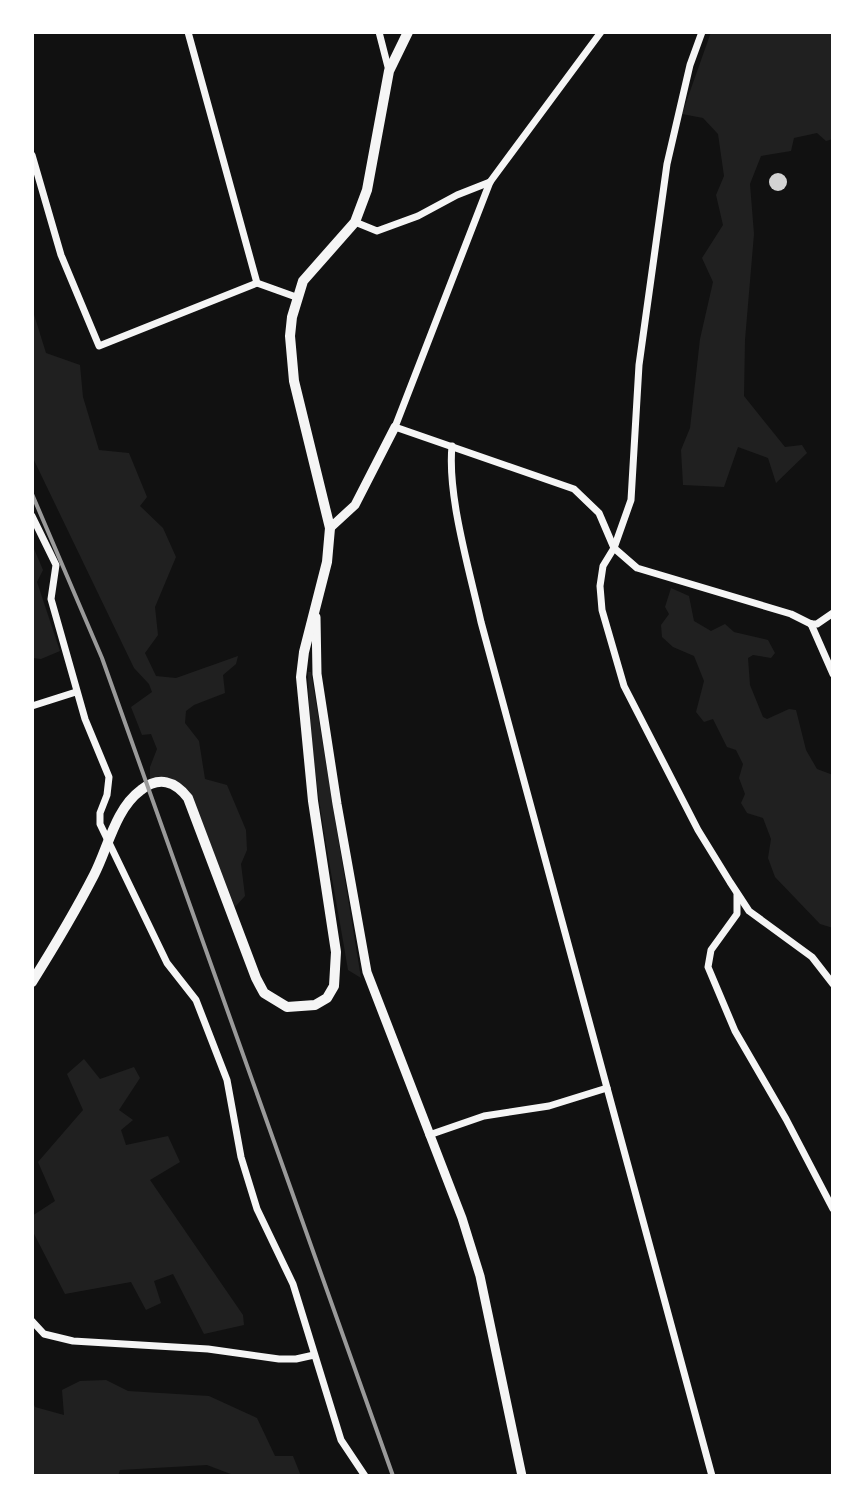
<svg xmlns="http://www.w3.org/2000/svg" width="865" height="1508" viewBox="0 0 865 1508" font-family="'Open Sans',sans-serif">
<rect width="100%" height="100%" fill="#111"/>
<g fill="#202020">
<path d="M711,32H833V139L826,141L817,133L794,138L791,151L761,156L750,184L754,234L745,340L744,396L785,447L802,445L807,453L776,483L768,458L738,447L724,487L683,485L681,450L690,428L700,339L713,282L702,258L723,225L716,195L724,176L718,134L703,118L682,114Z"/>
<path d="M32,308L46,353L80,365L83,397L99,450L129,453L147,497L140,506L163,528L176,557L155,607L158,635L145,653L156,676L176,678L238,656L236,664L223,675L225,693L194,705L186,711L185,723L199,741L205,779L227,785L246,830L247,850L241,864L245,896L235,907L191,795C171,771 174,784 150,778V767L157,749L151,734L142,735L131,707L152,692L149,684L134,668L32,456Z"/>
<path d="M32,544L43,570L37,582L60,651L41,659L33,658L32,655Z"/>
<path d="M671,588L689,596L694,621L711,631L725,624L734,632L768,640L775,653L771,658L753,655L748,658L750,685L763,717L767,719L789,709L796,710L806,750L817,769L833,775V928L820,924L775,877L768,858L771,839L763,818L747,813L741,803L745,794L739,778L743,764L736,750L727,747L713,719L704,722L696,712L704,681L694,656L673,647L662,637L661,625L669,614L665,607Z"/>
<path d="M308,672H311L361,978L348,970C332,872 309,771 308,672Z"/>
<path d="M84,1059L100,1079L134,1067L140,1078L119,1110L133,1120L121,1130L126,1145L168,1136L180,1162L150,1180L243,1315L244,1325L204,1334L173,1274L154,1281L161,1303L146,1310L131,1282L65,1294L32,1230V1216L55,1201L38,1162L83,1110L67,1074Z"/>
<path d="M106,1380L128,1391L209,1396L257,1418L275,1456H293L301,1476H236L207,1465L120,1470L118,1476H32V1400L35,1407L64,1415L62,1390L80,1381Z"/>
</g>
<circle fill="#d3d3d3" cx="778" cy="182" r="9"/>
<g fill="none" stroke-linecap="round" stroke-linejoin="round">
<g stroke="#f5f5f5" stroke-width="7">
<path d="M188,32L257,283L296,297"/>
<path d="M379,32L389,71"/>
<path d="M601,32L490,182L395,427L574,489L599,513L614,548L637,568L791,614L811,624"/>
<path d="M702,32L690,65L667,164L639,365L631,500L614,548L603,566L600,586L602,610L624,686L698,830L730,882L749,911L812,957L833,984"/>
<path d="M32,155L61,255L99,346L257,283"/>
<path d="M355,222L377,231L418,216L457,195L490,182"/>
<path d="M452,446C447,496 470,572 481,622L712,1476"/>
<path d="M32,516L56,565L51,599L85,719L109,777L107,795L100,813V824L167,963L196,1000L227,1080L241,1157L257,1209L293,1284L341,1440L365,1476"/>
<path d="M811,624L833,674"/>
<path d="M811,624H817L833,613"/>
<path d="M32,706L76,692"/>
<path d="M737,895V914L711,950L708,967L735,1031L786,1119L833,1209"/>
<path d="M429,1135L484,1116L549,1106L607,1088"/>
<path d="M32,1321L44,1334L73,1341L208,1349L279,1359H296L314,1355"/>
</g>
<g stroke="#f5f5f5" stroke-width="9">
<path d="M330,528L355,505L395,427"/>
<path d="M316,617L317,674L337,804L367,972L462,1218L480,1276L522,1476"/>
</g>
<path stroke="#f5f5f5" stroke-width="10" d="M32,982C54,947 75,912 94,875C108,848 115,809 141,790C159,776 175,781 188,798L256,978L264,993L287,1007L315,1005L327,998L334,986L336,952L313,801L301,677L304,652L327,562L330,528L294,381L290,336L292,317L303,281L355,222L367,190L389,71L408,32"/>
<path stroke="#9a9a9a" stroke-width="4" d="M32,494L102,658L393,1476"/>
</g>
<rect width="865" height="1508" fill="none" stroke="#ffffff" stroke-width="68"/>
</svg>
